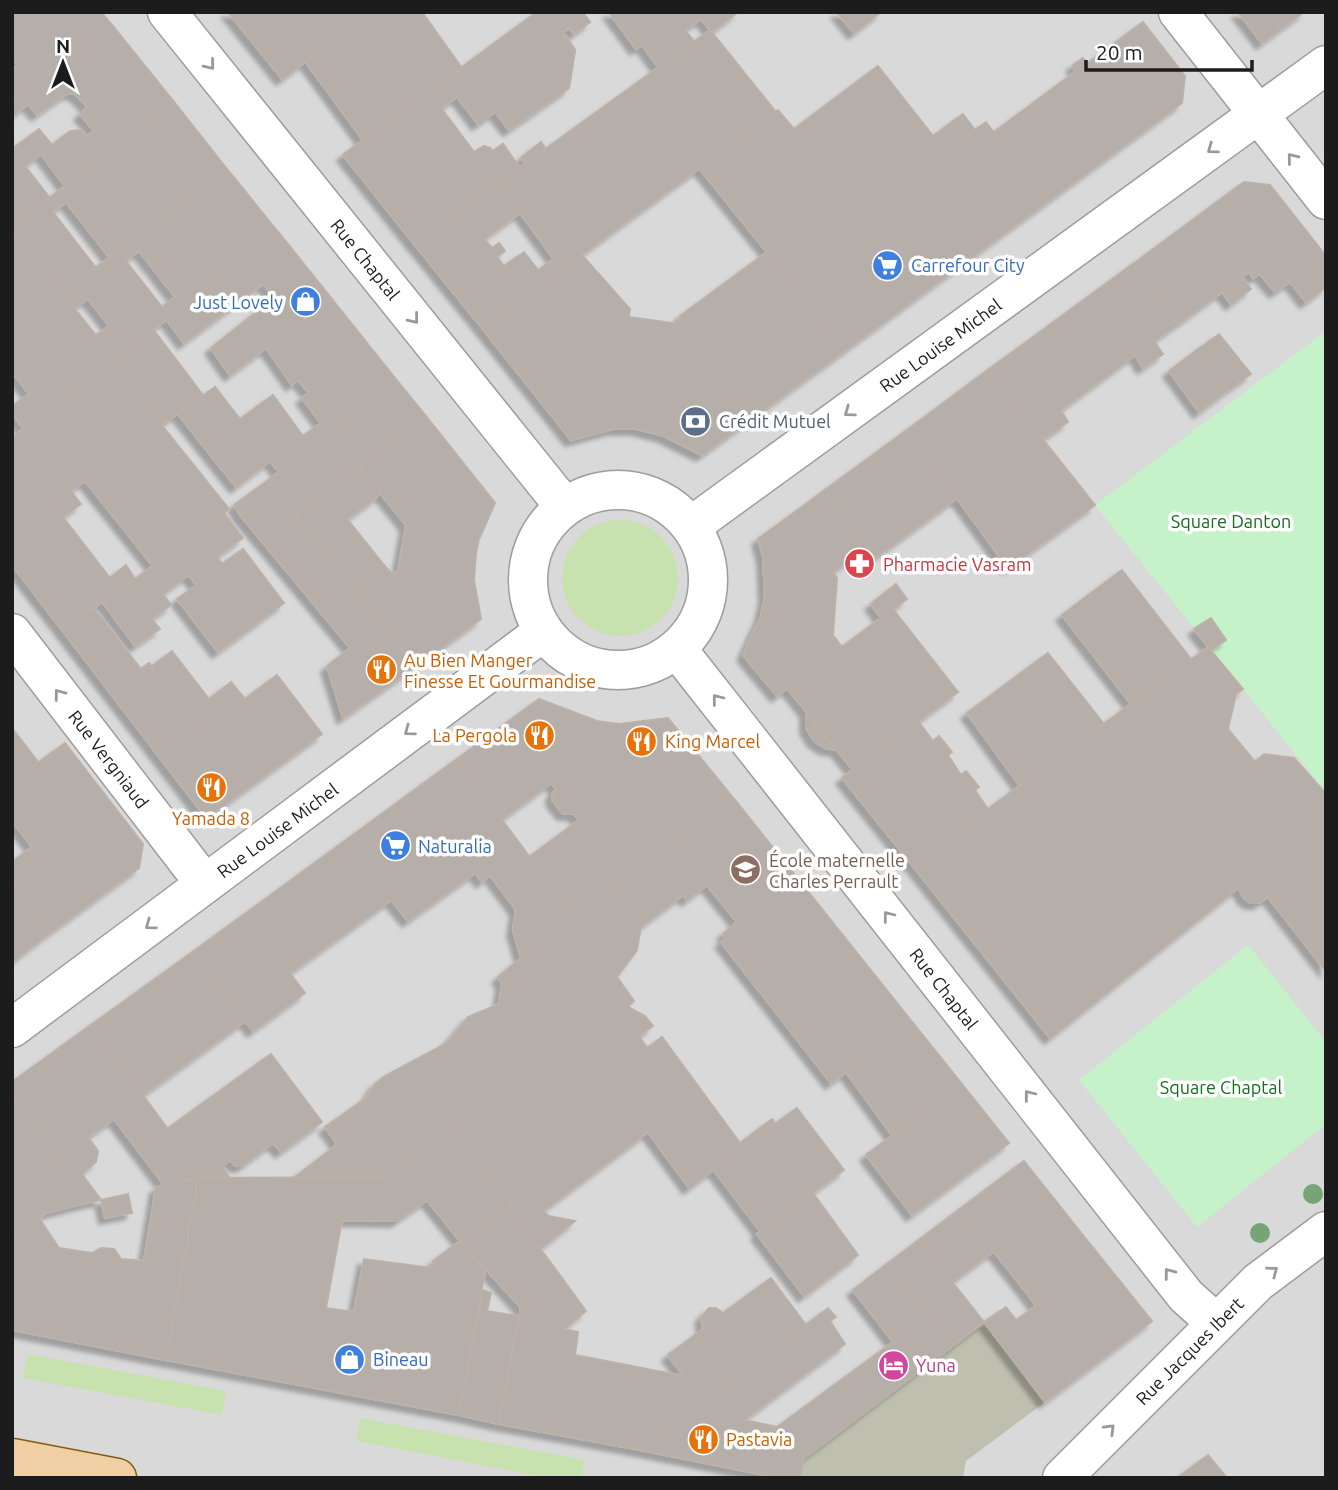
<svg xmlns="http://www.w3.org/2000/svg" width="1338" height="1490" viewBox="0 0 1338 1490" font-family="Ubuntu,sans-serif">
<defs>
<filter id="shadow"><feDropShadow dx="-6" dy="6" stdDeviation="2" flood-color="#0004"/></filter>
</defs>
<rect width="100%" height="100%" fill="#ece9e3"/>
<rect fill="#dad9d9" x="12" y="12" width="1314" height="1466"/>
<path fill="#bfbfb0" d="M984,1322L1045,1402L966,1461L963,1478H800L803,1459Z"/>
<g fill="#c7e1af">
<circle cx="620" cy="578" r="58"/>
<path d="M28,1354L226,1391L222,1415L23,1378Z"/>
<path d="M360,1418L585,1460L581,1478H549L356,1441Z"/>
</g>
<g fill="#c5f2c8">
<path d="M1326,331V792L1095,505Z"/>
<path d="M1248,945L1326,1042V1124L1197,1227L1079,1080Z"/>
</g>
<g fill="#b5aea9" stroke="#bcb0a7" stroke-width="2" fill-rule="evenodd" filter="url(#shadow)">
<path d="M12,12H101L112,25L12,100V69L18,65L12,57Z"/>
<path d="M228,12H371L282,79Z"/>
<path d="M371,12H422L462,68L363,140L305,61Z"/>
<path d="M537,12H582L590,22L574,34L569,28L563,32L575,50L569,88L509,130L495,112L478,124L457,97L441,108L474,152L484,146L490,148L493,151L503,144L519,167L414,244L343,155Z"/>
<path d="M537,12H582L590,22L574,34L569,28L563,32L575,50L569,88L509,130L495,112L478,124L445,80Z"/>
<path d="M609,12H696L701,19L685,30L694,41L658,67L642,45L636,49Z"/>
<path d="M696,12H738L712,32Z"/>
<path d="M837,12H881L854,33Z"/>
<path d="M1238,12H1304L1262,43Z"/>
<path d="M1143,22L1185,76L1182,103L1047,202L994,132L1076,71L1072,66L1083,58L1087,64Z"/>
<path d="M112,25L175,103L65,186L41,154L25,166L50,198L12,226V149L39,129L52,145L70,131L81,130L86,137L94,131L80,114L88,107L75,94L68,93L37,115L28,104L12,116V100Z"/>
<path d="M710,30L776,112L482,328L414,244ZM520,213L554,259L538,270L524,252L504,266L497,257L505,251L499,243L492,248L484,239Z"/>
<path d="M878,66L945,151L986,122L1047,202L846,350L699,168L778,110L794,129Z"/>
<path d="M445,80L457,97L441,108L474,152L484,146L490,148L493,151L503,144L519,167L414,244L343,155Z"/>
<path d="M175,103L227,169L109,257L66,202L53,212L96,268L62,293L12,231V226Z"/>
<path d="M963,114L975,130L945,151L933,136Z"/>
<path d="M541,142L546,149L525,163L521,158Z"/>
<path d="M227,169L279,233L115,359L96,335L109,326L88,299L74,308L62,293ZM139,251L175,297L162,307L126,261Z"/>
<path d="M1244,182L1270,185L1326,256V287L1306,302L1290,282L1275,292L1260,274L1253,278L1249,272L1242,277L1251,289L1231,304L1222,292L1178,324L1133,264Z"/>
<path d="M12,231L30,253L12,266Z"/>
<path d="M279,233L332,299L230,375L211,348L274,298L263,284L184,343L166,319Z"/>
<path d="M767,252L846,350L702,455L664,436L637,429H613L571,440L482,328L582,255L630,309L629,317L679,324L680,316Z"/>
<path d="M30,253L115,359L23,428L12,413V406L29,394L12,372V266Z"/>
<path d="M1133,264L1178,324L1154,341L1163,354L1143,368L1135,355L1061,410L1068,422L1043,439L988,370Z"/>
<path d="M332,299L399,383L279,472L270,461L236,487L178,414L215,387L240,419L273,395L303,436L321,423L302,398L309,393L298,380L292,385L266,348Z"/>
<path d="M153,329L203,395L166,422L115,359Z"/>
<path d="M1219,334L1251,374L1228,390L1197,350Z"/>
<path d="M1197,350L1228,390L1199,412L1169,371Z"/>
<path d="M115,359L165,421L161,424L229,509L153,566L85,481L12,534V437Z"/>
<path d="M988,370L1095,505L1008,568L907,430Z"/>
<path d="M399,383L426,416L295,516L267,481Z"/>
<path d="M426,416L495,503L479,539L476,553L474,580L481,619L416,666L363,599L398,571L406,525L359,467Z"/>
<path d="M907,430L957,498L876,557L825,490Z"/>
<path d="M359,467L381,493L372,501L350,473Z"/>
<path d="M350,473L372,501L347,519L384,565L353,588L295,516Z"/>
<path d="M267,481L416,666L343,718L327,666L358,642L248,509L240,515L234,505Z"/>
<path d="M825,490L871,551L867,553L862,551L833,572L837,578L833,635L842,647L777,696L743,655L761,616L765,597L763,557L758,539Z"/>
<path d="M71,491L81,504L63,517L110,578L126,565L135,579L62,630L12,565V534Z"/>
<path d="M248,509L358,642L350,648L240,515Z"/>
<path d="M224,513L243,538L217,556L222,564L243,549L284,603L218,652L177,599L197,585L188,575L163,594L171,605L152,619L160,629L135,646L103,603Z"/>
<path d="M384,565L393,575L363,599L353,588Z"/>
<path d="M1122,570L1191,659L1131,704L1062,615Z"/>
<path d="M896,584L907,599L881,618L871,604Z"/>
<path d="M93,607L141,669L149,663L245,790L206,818L62,630Z"/>
<path d="M893,609L958,692L853,770L787,688Z"/>
<path d="M1211,618L1226,640L1211,650L1194,629Z"/>
<path d="M1208,647L1243,689L1236,694L1228,729L1255,762L1264,754L1294,758L1326,794V971L1268,897L1259,903H1251L1244,898L1238,888L1050,1038L912,865Z"/>
<path d="M172,651L209,699L231,682L245,699L277,675L322,734L245,790L151,667Z"/>
<path d="M1048,653L1104,724L1020,786L967,713Z"/>
<path d="M539,699L597,721L619,724L668,718L735,800L575,918L529,857L579,820L574,814H563L552,800V794L556,789L551,783L501,820L457,759Z"/>
<path d="M806,713L836,750L825,748L814,741L806,728Z"/>
<path d="M918,721L933,741L939,736L952,752L948,755L961,775L966,771L979,787L975,790L988,809L912,865L842,778Z"/>
<path d="M12,728L39,763L12,782Z"/>
<path d="M65,743L143,844L139,868L51,932L12,879V862L32,847L12,821V782Z"/>
<path d="M457,759L575,918L735,800L913,1023L831,1083L721,942L726,939L723,934L737,922L707,885L687,900L683,895L641,927L637,950L617,977L634,1001L628,1007L645,1016L653,1026L639,1036L647,1048L662,1037L740,1143L772,1119L775,1124L689,1188L648,1132L543,1211L549,1216L575,1221L540,1249L510,1208L513,1205L453,1126L383,1177H361L325,1127L366,1098L375,1084L385,1076L447,1043L468,1017L499,1004L502,983L498,977L521,958L513,930L516,910L490,875L482,882L475,873L408,921L391,900L290,973L305,993L253,1031L194,951Z"/>
<path d="M12,879L51,932L12,962Z"/>
<path d="M194,951L245,1021L143,1095L91,1025Z"/>
<path d="M913,1023L962,1084L892,1135L846,1072Z"/>
<path d="M91,1025L143,1095L203,1177L164,1185L114,1119L88,1137L98,1151L96,1162L82,1174L101,1200L90,1202L12,1096V1082Z"/>
<path d="M271,1054L322,1122L281,1152L273,1143L242,1166H236L230,1160L222,1166L229,1177H203L167,1129Z"/>
<path d="M962,1084L1009,1143L912,1215L866,1155Z"/>
<path d="M12,1096L90,1202L46,1213L12,1237Z"/>
<path d="M797,1108L844,1170L760,1231L713,1169Z"/>
<path d="M453,1126L513,1205L461,1242L485,1272L459,1415L166,1360L198,1178L383,1177ZM427,1200L460,1241L433,1261L432,1268L364,1259L354,1312L326,1308L342,1220L397,1221Z"/>
<path d="M338,1144L361,1177H295Z"/>
<path d="M1024,1161L1090,1244L1026,1292L960,1209Z"/>
<path d="M198,1178L166,1360L12,1330V1237L39,1218L59,1248L92,1253L101,1248L114,1249L121,1259L144,1261L156,1187Z"/>
<path d="M813,1193L858,1255L804,1296L757,1234Z"/>
<path d="M128,1194L132,1213L105,1218L101,1200Z"/>
<path d="M510,1208L562,1278L521,1308L461,1242Z"/>
<path d="M960,1209L994,1251L952,1282L919,1240Z"/>
<path d="M919,1240L984,1322L954,1345L887,1264Z"/>
<path d="M1090,1244L1152,1321L1045,1402L984,1322L1006,1307L1016,1320L1036,1306L1026,1292Z"/>
<path d="M887,1264L954,1345L803,1459L800,1478H779L640,1450L828,1308L836,1317L830,1321L845,1344L744,1420L777,1427L893,1342L853,1290Z"/>
<path d="M562,1278L586,1311L564,1329L578,1332L575,1355L683,1376L703,1403L640,1450L499,1424L521,1308Z"/>
<path d="M771,1278L806,1325L703,1403L668,1355L703,1329L701,1317L709,1308H716L723,1313Z"/>
<path d="M483,1290L491,1293L487,1311L518,1316L499,1424L459,1415Z"/>
<path d="M1208,1455L1226,1477L1229,1478H1177Z"/>
</g>
<g fill="none" stroke-linecap="round" stroke-linejoin="round">
<defs>
<g id="street">
<path id="s1" d="M167,12L564,506"/>
<path d="M1178,12L1326,200"/>
<circle cx="618" cy="580" r="90"/>
<path id="s2" d="M691,526L1326,65"/>
<path id="s3" d="M12,633L205,884"/>
<path id="s4" d="M677,649L1186,1296L1216,1323"/>
<path id="s5" d="M12,1028L543,632"/>
<path id="s6" d="M1062,1478L1258,1282L1326,1231"/>
</g>
<path id="primary" d="M12,1458L117,1478"/>
</defs>
<use href="#street" stroke="#9d9d9d" stroke-width="41"/>
<use href="#primary" stroke="#825d12" stroke-width="41"/>
<use href="#street" stroke="#fff" stroke-width="38"/>
<use href="#primary" stroke="#f0cfa5" stroke-width="38"/>
</g>
<g fill="#77a477">
<circle cx="1313" cy="1194" r="10"/>
<circle cx="1260" cy="1233" r="10"/>
</g>
<defs><path id="oneway-chevron" d="M-2-3.5L2.5 0L-2 3.5" fill="none" stroke-width="1.6" stroke-linecap="round" stroke-linejoin="round" transform="scale(1.75)"/></defs>
<g stroke="#999">
<use href="#oneway-chevron" transform="translate(210 65) rotate(51)"/>
<use href="#oneway-chevron" transform="translate(1212 149) rotate(144)"/>
<use href="#oneway-chevron" transform="translate(1292 158) rotate(-129)"/>
<use href="#oneway-chevron" transform="translate(414 319) rotate(51)"/>
<use href="#oneway-chevron" transform="translate(849 412) rotate(144)"/>
<use href="#oneway-chevron" transform="translate(59 694) rotate(-127)"/>
<use href="#oneway-chevron" transform="translate(717 699) rotate(-128)"/>
<use href="#oneway-chevron" transform="translate(409 731) rotate(143)"/>
<use href="#oneway-chevron" transform="translate(888 916) rotate(-128)"/>
<use href="#oneway-chevron" transform="translate(150 925) rotate(143)"/>
<use href="#oneway-chevron" transform="translate(1029 1095) rotate(-128)"/>
<use href="#oneway-chevron" transform="translate(1273 1271) rotate(-37)"/>
<use href="#oneway-chevron" transform="translate(1169 1273) rotate(-127)"/>
<use href="#oneway-chevron" transform="translate(1110 1429) rotate(-45)"/>
</g>
<defs>
<symbol id="supermarket-disc" viewBox="-11 -11 22 22"><circle r="9.5" fill="#3f7fe0" stroke="#fff"/><path d="M-6-5.5h2.5l.6 2H6L4.5 2H-2.5L-4.4-4H-6ZM-1.5 3.2a1.3 1.3 0 1 0 .1 0ZM3 3.2a1.3 1.3 0 1 0 .1 0Z" fill="#fff"/></symbol>
<symbol id="shop-disc" viewBox="-11 -11 22 22"><circle r="9.5" fill="#3f7fe0" stroke="#fff"/><path d="M-5-2.5h2.3a2.7 3.5 0 0 1 5.4 0H5L5.5 6h-11ZM-1.5-2.5h3a1.5 2.3 0 0 0-3 0Z" fill="#fff"/></symbol>
<symbol id="bank-disc" viewBox="-11 -11 22 22"><circle r="9.5" fill="#5c6f8a" stroke="#fff"/><path d="M-6-4H6V4H-6ZM0-2.3a2.3 2.3 0 1 0 0 4.6a2.3 2.3 0 1 0 0-4.6Z" fill="#fff"/></symbol>
<symbol id="pharmacy-disc" viewBox="-11 -11 22 22"><circle r="9.5" fill="#e0444e" stroke="#fff"/><path d="M-2-6h4v4h4v4h-4v4h-4v-4h-4v-4h4Z" fill="#fff"/></symbol>
<symbol id="restaurant-disc" viewBox="-11 -11 22 22"><circle r="9.5" fill="#e8710a" stroke="#fff"/><path d="M-5-6h1v4h1v-4h1v4h1v-4h1v5L-1.5 .5V6h-2V.5L-5-1ZM5-6V6H3V1.5H1.5Q1.5-4 5-6Z" fill="#fff"/></symbol>
<symbol id="school-disc" viewBox="-11 -11 22 22"><circle r="9.5" fill="#8d6e63" stroke="#fff"/><path d="M0-5L7-2L0 1L-7-2ZM-4 1L0 2.5L4 1V4Q0 6-4 4Z" fill="#fff"/></symbol>
<symbol id="hotel-disc" viewBox="-11 -11 22 22"><circle r="9.5" fill="#d1479c" stroke="#fff"/><path d="M-6-4.5h1.5V1H6V5H4.5V3h-9V5H-6ZM-4 0a1.8 1.8 0 1 1 3.6 0ZM.5 0V-2.5h3Q6-2.5 6 0Z" fill="#fff"/></symbol>
</defs>
<g fill-rule="evenodd">
<use href="#supermarket-disc" x="870" y="248" width="35" height="35"/>
<use href="#shop-disc" x="288" y="284" width="35" height="35"/>
<use href="#bank-disc" x="678" y="404" width="35" height="35"/>
<use href="#pharmacy-disc" x="842" y="546" width="35" height="35"/>
<use href="#restaurant-disc" x="364" y="652" width="35" height="35"/>
<use href="#restaurant-disc" x="522" y="718" width="35" height="35"/>
<use href="#restaurant-disc" x="624" y="724" width="35" height="35"/>
<use href="#restaurant-disc" x="194" y="770" width="35" height="35"/>
<use href="#supermarket-disc" x="378" y="828" width="35" height="35"/>
<use href="#school-disc" x="728" y="852" width="35" height="35"/>
<use href="#shop-disc" x="332" y="1342" width="35" height="35"/>
<use href="#hotel-disc" x="876" y="1348" width="35" height="35"/>
<use href="#restaurant-disc" x="686" y="1422" width="35" height="35"/>
</g>
<g text-anchor="middle" dominant-baseline="central" stroke-width="7" stroke-linejoin="round" paint-order="stroke">
<g font-size="18" fill="#1c1c1c" stroke="#fff">
<text stroke="none"><textPath href="#s1" startOffset="317">Rue Chaptal</textPath></text>
<text stroke="none"><textPath href="#s2" startOffset="308">Rue Louise Michel</textPath></text>
<text stroke="none"><textPath href="#s3" startOffset="159">Rue Vergniaud</textPath></text>
<text stroke="none"><textPath href="#s5" startOffset="331">Rue Louise Michel</textPath></text>
<text stroke="none"><textPath href="#s4" startOffset="432">Rue Chaptal</textPath></text>
<text stroke="none"><textPath href="#s6" startOffset="180">Rue Jacques Ibert</textPath></text>
</g>
<g font-size="18" fill="#366cbe" stroke="#fff" text-anchor="start">
<text x="911" y="265">Carrefour City</text>
<text x="283" y="302" text-anchor="end">Just Lovely</text>
<text x="418" y="846">Naturalia</text>
<text x="373" y="1359">Bineau</text>
</g>
<g font-size="18" fill="#4e5e75" stroke="#fff" text-anchor="start">
<text x="719" y="421">Crédit Mutuel</text>
</g>
<g font-size="18" fill="#186c1f" stroke="#fff">
<text x="1231" y="521">Square Danton</text>
<text x="1221" y="1087">Square Chaptal</text>
</g>
<g font-size="18" fill="#be3a42" stroke="#fff" text-anchor="start">
<text x="883" y="564">Pharmacie Vasram</text>
</g>
<g font-size="18" fill="#c56008" stroke="#fff" text-anchor="start">
<text x="404" y="660">Au Bien Manger<tspan x="404" dy="21">Finesse Et Gourmandise</tspan></text>
<text x="517" y="735" text-anchor="end">La Pergola</text>
<text x="665" y="741">King Marcel</text>
<text x="211" y="818" text-anchor="middle">Yamada 8</text>
<text x="726" y="1439">Pastavia</text>
</g>
<g font-size="18" fill="#785e54" stroke="#fff" text-anchor="start">
<text x="769" y="860">École maternelle<tspan x="769" dy="21">Charles Perrault</tspan></text>
</g>
<g font-size="18" fill="#b23c85" stroke="#fff" text-anchor="start">
<text x="916" y="1365">Yuna</text>
</g>
</g>
<rect width="1338" height="1490" fill="none" stroke="#1c1c1c" stroke-width="28"/>
<g transform="translate(63 63)" stroke="#ffffff" stroke-width="5" paint-order="stroke">
<path d="M0-5L12 26L0 18L-12 26Z" fill="#1c1c1c"/>
<text y="-10" font-size="19" font-weight="bold" text-anchor="middle" fill="#1c1c1c">N</text>
</g>
<path d="M1086 60v10h166v-10" fill="none" stroke="#1c1c1c" stroke-width="3.5"/>
<text x="1096" y="60" font-size="21" fill="#1c1c1c" stroke="#ffffff" stroke-width="5" paint-order="stroke">20 m</text>
</svg>
